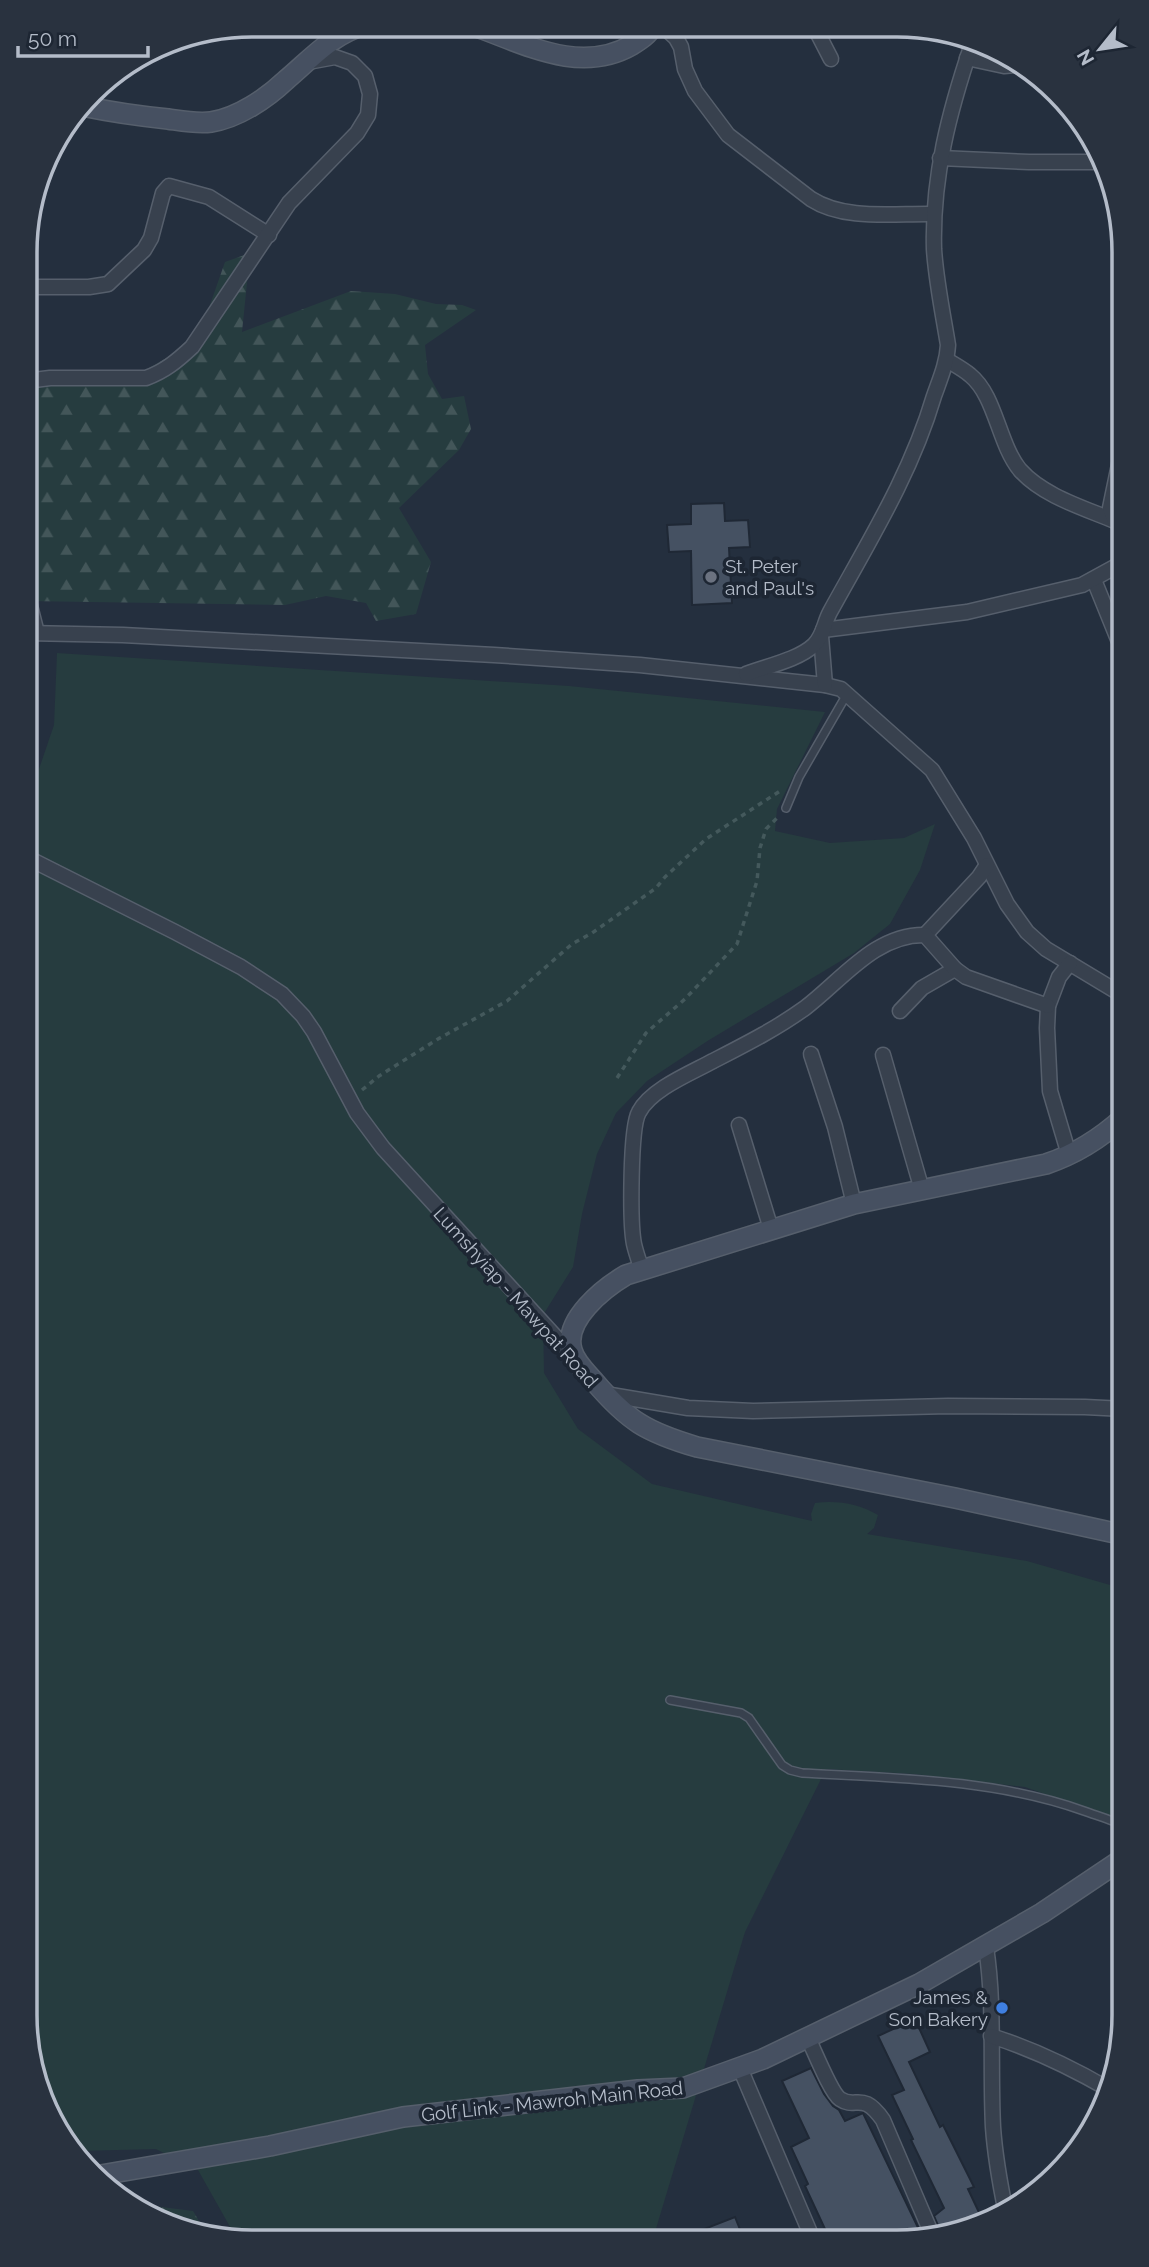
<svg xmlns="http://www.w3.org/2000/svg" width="1149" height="2267" viewBox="0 0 1149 2267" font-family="Raleway,sans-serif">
<defs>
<pattern id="forest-firs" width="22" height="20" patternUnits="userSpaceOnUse" patternTransform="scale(1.75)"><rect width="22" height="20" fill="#263c3f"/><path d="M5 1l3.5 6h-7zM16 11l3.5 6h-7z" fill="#435659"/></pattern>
</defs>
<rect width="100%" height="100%" fill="#242f3e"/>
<path fill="#263c3f" d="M57,653L569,686L825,712L777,809L775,831L830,843L904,838L935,824L920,870L890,924L854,953L709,1040L647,1081L616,1113L597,1154L582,1214L573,1267L543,1315L544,1373L578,1429L652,1484L812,1521L811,1514L815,1503C838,1500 859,1504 878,1515L874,1528L867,1534L1027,1561L1124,1589V1822L1025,1787L914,1774L826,1769L745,1932L652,2242L238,2241L198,2170L156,2149L79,2151L36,2088L25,2015L26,807L54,725Z"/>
<g fill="url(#forest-firs)">
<path d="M250,253L242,332L351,291L395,294L436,304L462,305L476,310L425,345L428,374L442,399L464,396L471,429L459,450L399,508L431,562L416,614L376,621L366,603L326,596L285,605L26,601V389L140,373L179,351L204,322L225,262Z"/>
<path d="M145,2205L193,2211L208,2236L152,2219L133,2207Z"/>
</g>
<g fill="#455162" stroke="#1f2835" stroke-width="2">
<path d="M724,503L725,521L748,520L750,547L729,548L732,603L692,605L691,551L669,552L667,525L691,524V504Z"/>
<path d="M915,2019L930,2052L909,2062L940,2127L943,2125L974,2187L968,2189L984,2223L970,2231L942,2235L934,2216L944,2208L911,2140L913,2139L892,2095L904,2090L878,2036Z"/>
<path d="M811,2068L824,2094L833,2106L839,2110L845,2121L863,2113L923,2238L897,2243L831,2242L805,2186L808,2184L791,2147L809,2138L782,2081Z"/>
<path d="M735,2217L745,2242H703L699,2231Z"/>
</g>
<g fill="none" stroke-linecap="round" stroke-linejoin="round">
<defs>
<g id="lane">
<path d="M786,808L799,777L847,694"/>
<path d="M670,1700L741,1713L749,1718L782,1765L790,1770L802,1773C895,1778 995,1779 1084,1811C1097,1816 1112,1819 1124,1827"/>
</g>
<g id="street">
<path d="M664,27L676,38L681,47L685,69L695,91L728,135L811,199C845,221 895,213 934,214"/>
<path d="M815,28L831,59"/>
<path d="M967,58L1004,66L1015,65"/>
<path d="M940,158L1029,162H1101"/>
<path d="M26,287H89L108,284L144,250L151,238L163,193L169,186L209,197L269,235"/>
<path d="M947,360C955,365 963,369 970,375C996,396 998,443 1020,470C1043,496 1084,508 1115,521"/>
<path d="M26,381L50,378H146C165,371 177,361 192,347L289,203L357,133L368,115L370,94L365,76L352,63L335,57L308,62"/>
<path d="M1124,527L1115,521L1110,508L1121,455L1124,423"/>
<path d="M1094,580L1124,654"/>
<path d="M26,590L37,633"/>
<path d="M823,630L967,612L1082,585L1124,562"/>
<path d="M26,633L123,635L494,655L640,665L825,685L841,689L932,770L974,838L1007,904L1027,932L1046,949L1124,996"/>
<path d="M821,636L825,685"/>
<path d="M746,674C767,666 798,660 814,645C824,635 824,623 830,612C869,541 911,474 934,396C940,379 947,363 948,345C943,314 936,281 934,249C932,177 949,112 972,44"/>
<path d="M26,857L175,932L241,967L282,994L303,1016L314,1032L357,1113L383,1148L573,1356"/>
<path d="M925,935L979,877L987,865"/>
<path d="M900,1011L922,988L955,969"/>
<path d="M811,1054L835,1127L854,1204"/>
<path d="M883,1055L922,1190"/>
<path d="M739,1125L771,1229"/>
<path d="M1069,1155L1050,1091L1047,1028L1048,1006L1059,977L1070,963"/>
<path d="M642,1270C639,1261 636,1253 634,1244C630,1224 630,1127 639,1112C651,1089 691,1073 713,1061C744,1045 776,1029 805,1008C842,980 875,934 925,935L955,969L966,977L1048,1006"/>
<path d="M605,1394L688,1408L753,1411L948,1406L1085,1407L1124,1409"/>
<path d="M986,1947C995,2006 990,2067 993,2127C995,2156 1000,2184 1006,2213"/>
<path d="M991,2036C1033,2049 1072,2068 1110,2090"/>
<path d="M808,2038C814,2050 831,2093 840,2099C856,2110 862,2090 883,2120L933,2237"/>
<path d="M740,2068L814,2242"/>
</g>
<g id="secondary">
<path d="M474,26C525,44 580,75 632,45C640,40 648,35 652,27"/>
<path d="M82,106C111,112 139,116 168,119C182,121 197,124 211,122C238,118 267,98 286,80C311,59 332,34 365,25"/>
<path d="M1124,1535L955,1498L697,1447C646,1432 628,1421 594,1381C586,1372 575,1362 572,1350C563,1320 604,1288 626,1275L854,1204L1046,1164C1076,1154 1101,1138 1124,1117"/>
<path d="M95,2176L270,2146L403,2117L638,2090L683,2088L763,2059L919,1984L1042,1913L1124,1858"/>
</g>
</defs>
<use href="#lane" stroke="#565f6c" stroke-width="10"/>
<use href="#street" stroke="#565f6c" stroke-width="17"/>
<use href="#secondary" stroke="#565f6c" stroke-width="22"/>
<g stroke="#44595c" stroke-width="3.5" stroke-dasharray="5 5" stroke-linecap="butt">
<path d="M617,1078L646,1033L685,999L737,944L757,881L760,848L766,829L780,815"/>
<path d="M362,1090L379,1076L438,1039L507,1001L572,944L592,933L656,888L665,877L706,839L780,791"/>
</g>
<use href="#lane" stroke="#38414e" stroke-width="7"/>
<use href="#street" stroke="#38414e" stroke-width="14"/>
<use href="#secondary" stroke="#465061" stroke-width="19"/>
</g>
<circle fill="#6b7280" stroke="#1d2633" stroke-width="2.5" cx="711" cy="577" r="7"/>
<circle fill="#3f7fe0" stroke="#1d2633" stroke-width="2.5" cx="1002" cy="2008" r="7"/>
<g text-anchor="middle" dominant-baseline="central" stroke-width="7" stroke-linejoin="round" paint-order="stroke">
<g font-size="19" fill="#b4bcc9" stroke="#1d2633" text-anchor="start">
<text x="725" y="566">St. Peter<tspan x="725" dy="22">and Paul's</tspan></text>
<text x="988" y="1997" text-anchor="end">James &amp;<tspan x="988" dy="22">Son Bakery</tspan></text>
</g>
<g font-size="19" fill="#b4bcc9" stroke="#1d2633">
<text transform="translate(516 1297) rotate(48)">Lumshyiap - Mawpat Road</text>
<text transform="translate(552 2101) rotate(-6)">Golf Link - Mawroh Main Road</text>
</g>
</g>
<path d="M0 0H1149V2267H0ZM252 37H897A215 215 0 0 1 1112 252V2015A215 215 0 0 1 897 2230H252A215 215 0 0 1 37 2015V252A215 215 0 0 1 252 37Z" fill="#29323f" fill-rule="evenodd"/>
<path fill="none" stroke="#b4bcc9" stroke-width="3.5" d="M252 37H897A215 215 0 0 1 1112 252V2015A215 215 0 0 1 897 2230H252A215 215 0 0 1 37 2015V252A215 215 0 0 1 252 37Z"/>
<g transform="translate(1100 49) rotate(240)" stroke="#1d2633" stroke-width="5" paint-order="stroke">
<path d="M0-5L12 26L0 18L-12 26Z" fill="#b4bcc9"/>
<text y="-10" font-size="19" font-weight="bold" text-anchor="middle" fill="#b4bcc9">N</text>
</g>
<path d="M18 46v10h130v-10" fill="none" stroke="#b4bcc9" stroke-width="3.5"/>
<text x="28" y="46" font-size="21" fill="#b4bcc9" stroke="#1d2633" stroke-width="5" paint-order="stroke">50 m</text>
</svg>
